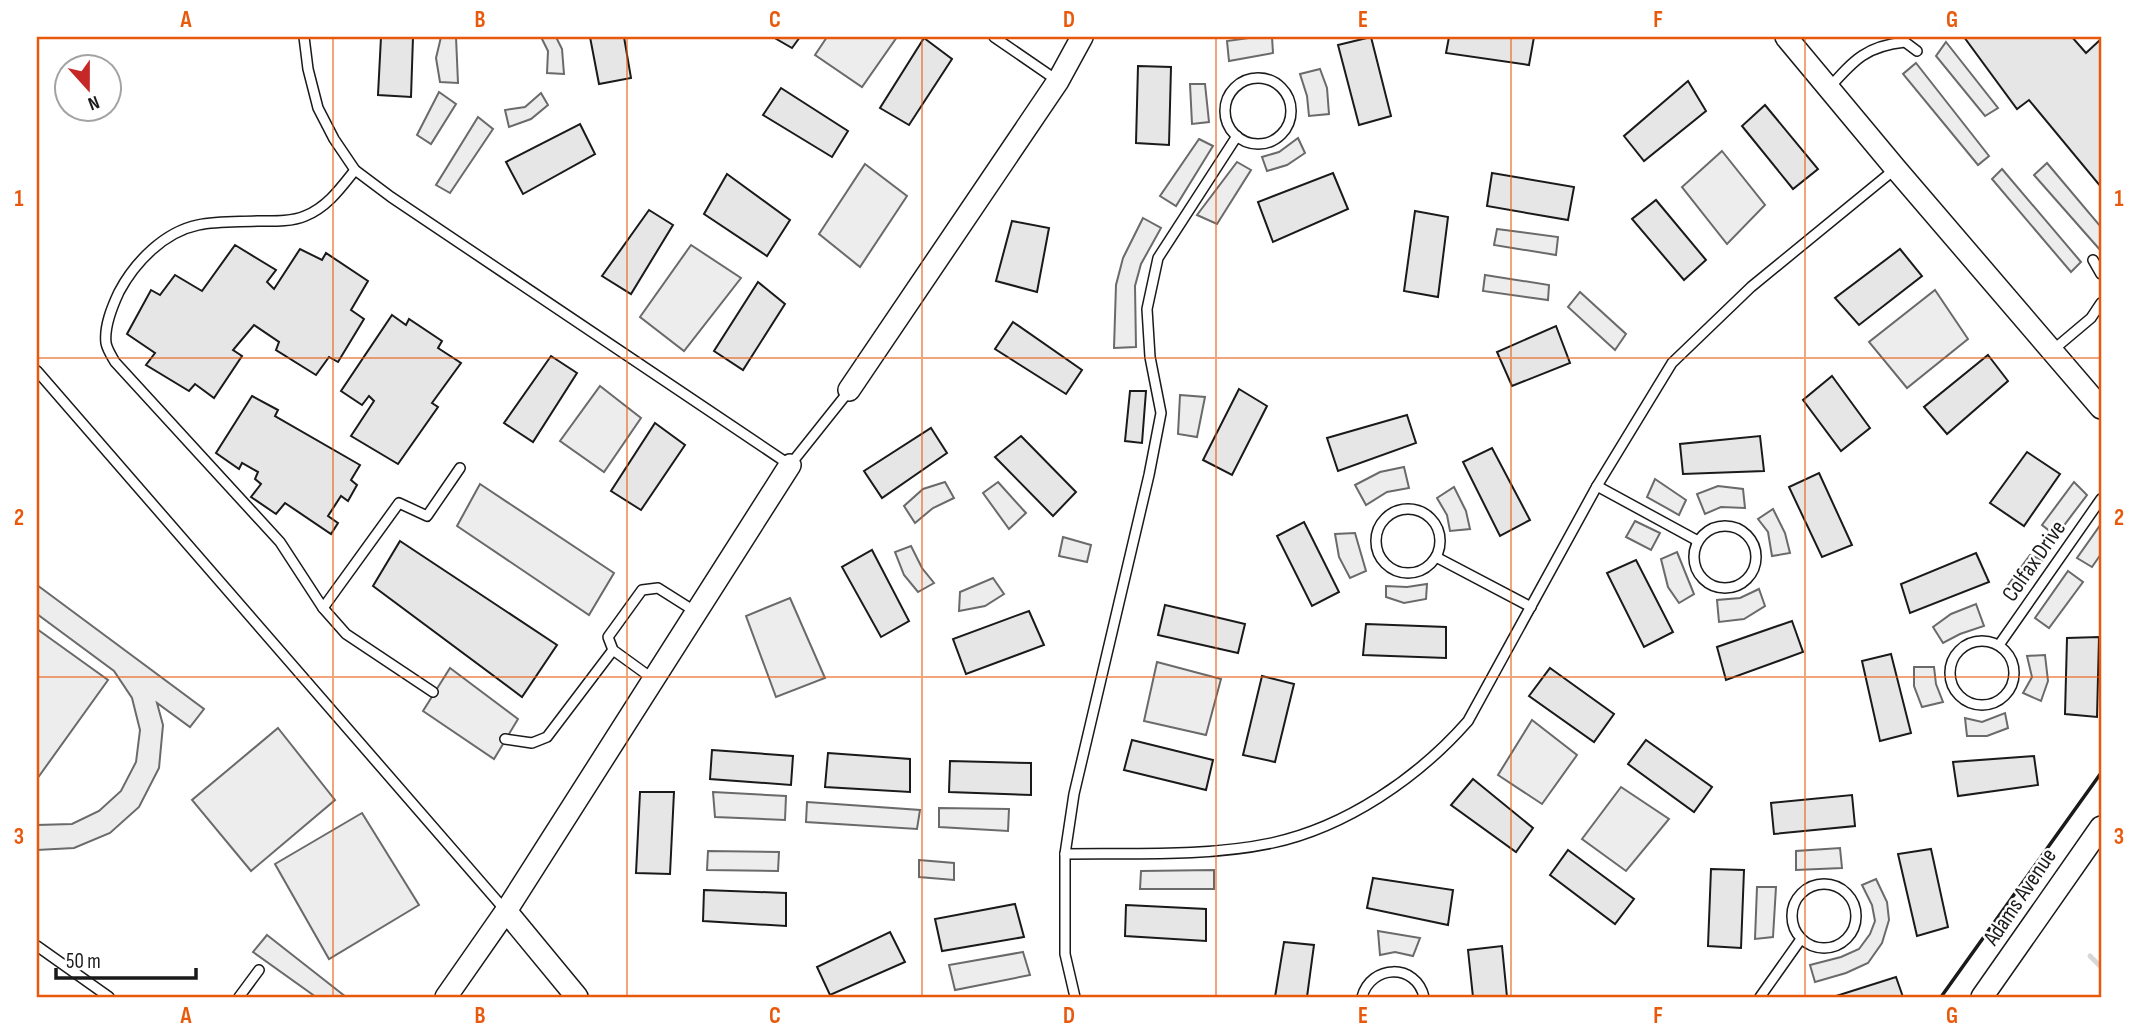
<svg xmlns="http://www.w3.org/2000/svg" width="2138" height="1034" viewBox="0 0 2138 1034" font-family="'Sofia Sans Condensed',sans-serif">
<rect width="100%" height="100%" fill="#fff"/>
<g fill="#ededed" stroke="#6a6a6a" stroke-width="2">
<path d="M441,37H456L458,83L440,82L436,58Z"/>
<path d="M541,37H556L562,49L564,74L547,73L548,51Z"/>
<path d="M827,37H897L862,87L815,55Z"/>
<path d="M1256,37H1272L1273,53L1229,61L1227,41Z"/>
<path d="M1946,42L1998,108L1985,116L1936,56Z"/>
<path d="M1916,63L1989,156L1978,165L1903,74Z"/>
<path d="M1320,69L1327,88L1329,114L1309,116L1307,96L1300,74Z"/>
<path d="M1190,84H1205L1209,122L1192,124Z"/>
<path d="M439,92L456,104L431,144L417,135Z"/>
<path d="M541,93L548,105L531,119L509,127L505,110L525,107Z"/>
<path d="M478,117L493,129L450,193L436,185Z"/>
<path d="M1298,138L1305,153L1287,165L1267,171L1262,157L1279,152Z"/>
<path d="M1199,139L1213,146L1176,206L1160,196Z"/>
<path d="M1722,151L1765,205L1727,244L1682,187Z"/>
<path d="M1237,162L1251,170L1217,224L1197,215Z"/>
<path d="M2047,163L2101,227V251L2034,175Z"/>
<path d="M865,164L907,196L860,267L819,234Z"/>
<path d="M2002,169L2081,262L2071,272L1992,179Z"/>
<path d="M1143,218L1161,228L1141,264L1135,286L1136,347L1114,348L1116,285L1123,258Z"/>
<path d="M1497,229L1558,237L1556,255L1494,245Z"/>
<path d="M691,245L741,278L684,351L640,317Z"/>
<path d="M1485,275L1549,285L1548,300L1483,291Z"/>
<path d="M1935,290L1968,339L1907,388L1869,342Z"/>
<path d="M1580,292L1626,334L1615,350L1568,307Z"/>
<path d="M600,386L641,418L604,472L560,441Z"/>
<path d="M1180,395L1205,397L1197,437L1178,434Z"/>
<path d="M1404,467L1409,488L1387,492L1366,505L1355,485L1380,472Z"/>
<path d="M1655,479L1686,500L1679,515L1647,497Z"/>
<path d="M945,482L954,498L933,508L915,523L904,506L923,489Z"/>
<path d="M998,482L1026,513L1009,529L983,493Z"/>
<path d="M2074,482L2087,495L2056,536L2042,525Z"/>
<path d="M480,484L614,573L589,615L457,526Z"/>
<path d="M1718,486L1743,489L1745,508L1721,507L1705,514L1697,494Z"/>
<path d="M1454,487L1466,511L1470,529L1450,531L1447,515L1437,498Z"/>
<path d="M1773,509L1785,533L1790,553L1772,556L1768,532L1758,519Z"/>
<path d="M1635,521L1660,533L1651,550L1626,537Z"/>
<path d="M2101,524V554L2092,567L2077,558Z"/>
<path d="M1355,533L1366,571L1350,578L1339,557L1335,534Z"/>
<path d="M1063,537L1091,545L1087,562L1059,556Z"/>
<path d="M911,546L922,568L934,583L918,592L904,575L895,552Z"/>
<path d="M1677,552L1694,594L1679,603L1668,587L1661,559Z"/>
<path d="M2030,555L2043,560L2014,600L2003,592Z"/>
<path d="M2068,571L2083,582L2049,628L2035,618Z"/>
<path d="M993,578L1004,594L985,606L959,611L960,592Z"/>
<path d="M1427,584L1426,599L1404,603L1386,597V586L1407,587Z"/>
<path d="M37,585L204,709L190,727L157,703L163,725L159,768L139,807L110,833L74,848L37,850V825L72,824L99,811L121,791L136,762L140,730L132,698L114,671L37,614Z"/>
<path d="M1759,589L1765,606L1744,619L1719,622L1717,600L1740,598Z"/>
<path d="M790,598L825,678L776,697L746,616Z"/>
<path d="M1976,604L1984,626L1960,634L1943,643L1933,627L1951,614Z"/>
<path d="M37,629L108,680L37,779Z"/>
<path d="M2045,655L2048,681L2041,701L2023,693L2032,677L2027,656Z"/>
<path d="M1157,662L1221,679L1206,735L1144,721Z"/>
<path d="M1914,667H1934L1936,684L1943,702L1922,707L1914,686Z"/>
<path d="M450,668L518,719L494,759L423,711Z"/>
<path d="M2005,713L2008,728L1987,736H1967L1965,718L1982,722Z"/>
<path d="M1532,720L1577,755L1542,804L1498,775Z"/>
<path d="M278,728L335,800L251,871L192,800Z"/>
<path d="M1621,787L1669,819L1626,871L1582,839Z"/>
<path d="M713,792L786,796L785,820L715,817Z"/>
<path d="M807,802L920,810L917,829L806,822Z"/>
<path d="M939,808L1009,809L1008,831L939,827Z"/>
<path d="M362,813L419,905L329,959L275,864Z"/>
<path d="M1840,848L1842,868L1796,870V851Z"/>
<path d="M708,851L779,852L778,871L707,870Z"/>
<path d="M919,860L954,863V880L919,877Z"/>
<path d="M1214,870V889H1140L1141,871Z"/>
<path d="M1876,879L1887,902L1889,920L1882,943L1868,963L1846,973L1815,982L1810,965L1841,957L1859,949L1870,934L1875,921L1872,905L1862,885Z"/>
<path d="M1757,887H1776L1773,937L1755,939Z"/>
<path d="M1378,931L1420,938L1413,956L1395,952L1380,955Z"/>
<path d="M267,935L346,997H316L253,952Z"/>
<path d="M1023,952L1030,975L955,990L949,965Z"/>
</g>
<g fill="none" stroke-linecap="round" stroke-linejoin="round">
<path stroke="#d7d7d7" stroke-width="5" d="M2090,956L2101,967"/>
</g>
<g fill="#e6e6e6" stroke="#1a1a1a" stroke-width="2">
<path d="M381,37H413L411,97L378,95Z"/>
<path d="M590,37H624L631,78L599,84Z"/>
<path d="M773,37H800L792,48Z"/>
<path d="M1371,37L1391,116L1359,125L1338,45Z"/>
<path d="M1449,37H1534L1529,65L1446,53Z"/>
<path d="M1964,37H2072L2086,53L2101,39V187L2029,100L2017,109Z"/>
<path d="M924,38L952,59L909,125L880,108Z"/>
<path d="M1138,66L1171,67L1169,145L1136,143Z"/>
<path d="M1688,81L1706,111L1644,161L1624,136Z"/>
<path d="M781,88L848,131L832,157L763,115Z"/>
<path d="M1765,105L1818,169L1793,189L1742,126Z"/>
<path d="M580,124L595,154L523,194L506,162Z"/>
<path d="M1333,173L1348,209L1273,242L1258,202Z"/>
<path d="M1492,173L1574,187L1568,220L1487,206Z"/>
<path d="M727,174L790,220L767,256L704,214Z"/>
<path d="M1656,200L1706,260L1684,280L1632,219Z"/>
<path d="M649,210L673,225L631,294L602,276Z"/>
<path d="M1415,211L1448,217L1438,297L1404,291Z"/>
<path d="M1012,221L1049,228L1037,292L996,281Z"/>
<path d="M235,245L276,270L267,282L274,289L300,249L322,260L326,253L368,281L351,310L364,319L338,362L329,357L316,375L276,350L279,342L254,325L233,350L242,356L214,398L195,384L189,391L146,365L155,353L127,334L151,290L160,295L175,275L202,291Z"/>
<path d="M1900,249L1922,276L1859,325L1835,298Z"/>
<path d="M758,282L785,304L743,370L714,351Z"/>
<path d="M392,315L406,325L409,319L442,341L438,348L461,363L432,403L438,407L398,464L351,436L374,401L369,396L362,405L341,391Z"/>
<path d="M1013,322L1082,370L1066,394L995,349Z"/>
<path d="M1556,326L1570,363L1512,386L1497,352Z"/>
<path d="M1988,355L2008,381L1947,434L1924,407Z"/>
<path d="M551,356L577,373L533,442L504,423Z"/>
<path d="M1832,376L1870,428L1841,451L1803,400Z"/>
<path d="M1239,389L1267,406L1232,475L1203,460Z"/>
<path d="M1130,391H1146L1142,443L1125,441Z"/>
<path d="M252,396L278,410L275,416L360,465L351,480L357,485L348,501L341,496L328,516L338,523L331,534L285,503L276,514L251,497L261,484L255,479L258,472L242,463L239,469L216,453Z"/>
<path d="M1407,415L1416,443L1338,471L1327,438Z"/>
<path d="M655,423L685,445L641,510L611,491Z"/>
<path d="M931,428L947,453L882,498L864,471Z"/>
<path d="M1021,436L1076,492L1053,516L995,457Z"/>
<path d="M1760,436L1764,471L1683,474L1680,444Z"/>
<path d="M1492,448L1530,520L1500,536L1463,462Z"/>
<path d="M2027,452L2060,474L2024,526L1990,503Z"/>
<path d="M1819,473L1852,545L1822,557L1789,487Z"/>
<path d="M1304,522L1339,592L1312,606L1277,536Z"/>
<path d="M400,541L557,645L522,697L373,586Z"/>
<path d="M872,550L909,621L881,637L842,567Z"/>
<path d="M1976,553L1989,582L1910,613L1901,584Z"/>
<path d="M1636,560L1673,632L1644,647L1607,573Z"/>
<path d="M1165,605L1245,624L1238,653L1158,635Z"/>
<path d="M1029,611L1044,645L966,674L953,639Z"/>
<path d="M1792,621L1803,652L1726,680L1717,647Z"/>
<path d="M1366,624L1446,627V658L1363,655Z"/>
<path d="M2099,637L2097,717L2065,714L2067,638Z"/>
<path d="M1891,654L1911,733L1880,741L1862,661Z"/>
<path d="M1550,668L1614,714L1594,742L1529,696Z"/>
<path d="M1262,676L1294,684L1275,762L1243,755Z"/>
<path d="M1132,740L1213,760L1206,790L1124,770Z"/>
<path d="M1646,740L1712,787L1694,812L1628,764Z"/>
<path d="M712,750L793,756L791,785L710,779Z"/>
<path d="M828,753L910,759V792L825,787Z"/>
<path d="M2034,756L2038,785L1958,796L1953,762Z"/>
<path d="M950,761L1031,763V795L949,792Z"/>
<path d="M1473,779L1533,828L1516,852L1451,805Z"/>
<path d="M640,792H674L670,874L636,873Z"/>
<path d="M1852,795L1855,826L1774,834L1771,803Z"/>
<path d="M1931,849L1948,927L1917,936L1898,854Z"/>
<path d="M1568,850L1634,899L1615,924L1550,875Z"/>
<path d="M1711,869L1744,870L1741,948L1708,946Z"/>
<path d="M1373,878L1453,890L1448,925L1367,908Z"/>
<path d="M704,890L786,893V926L703,921Z"/>
<path d="M1015,904L1024,937L942,951L935,919Z"/>
<path d="M1126,905L1206,909V941L1125,936Z"/>
<path d="M890,932L905,962L830,995L817,967Z"/>
<path d="M1284,942L1314,945L1307,997H1275Z"/>
<path d="M1502,946L1507,997H1473L1468,950Z"/>
<path d="M1896,977L1903,997H1833Z"/>
</g>
<g fill="none" stroke-linecap="round" stroke-linejoin="round">
<defs>
<g id="service">
<path d="M304,37L308,69L318,108L334,139L355,170L391,197L790,465L849,391"/>
<path d="M994,37L1058,81"/>
<circle cx="1258" cy="111" r="33"/>
<path d="M1829,88C1854,60 1866,46 1905,42L1917,51"/>
<path d="M355,170C340,189 327,207 305,216C291,222 272,221 257,221C238,222 217,221 198,225C164,232 135,262 119,292C112,307 104,326 106,343C107,349 112,357 115,362L280,542L323,608L346,634L433,692"/>
<path d="M2093,260L2101,274"/>
<path d="M2053,350L2091,318L2101,303"/>
<path d="M37,371L506,911"/>
<path d="M1597,486L1698,541"/>
<circle cx="1408" cy="541" r="32"/>
<circle cx="1725" cy="557" r="31"/>
<path d="M1436,557L1531,607"/>
<path d="M323,608L399,503L427,516L460,468"/>
<circle cx="1982" cy="673" r="32"/>
<path d="M1999,645L2101,499"/>
<path d="M653,679L613,650L608,637L642,590L658,588L696,612"/>
<path d="M505,739L532,743L547,737L613,650"/>
<path d="M1065,854C1133,853 1205,857 1272,843C1346,827 1418,778 1468,721L1597,486L1672,363L1751,287L1894,170"/>
<circle cx="1824" cy="916" r="32"/>
<path d="M37,946L109,997"/>
<path d="M239,997L259,970"/>
<path d="M1075,997L1065,954V854L1074,794L1149,475L1161,413L1150,357L1147,309L1158,258L1237,136"/>
<path d="M1362,997C1371,964 1416,963 1424,997"/>
<path d="M1760,997L1801,939"/>
</g>
<g id="tertiary">
<path d="M1786,37L1896,169L2101,408"/>
<path d="M849,390L1058,81L1082,37"/>
<path d="M506,911L577,997"/>
<path d="M446,997L506,911L790,465"/>
<path d="M1982,997L2101,827"/>
</g>
</defs>
<use href="#service" stroke="#1a1a1a" stroke-width="12"/>
<use href="#tertiary" stroke="#1a1a1a" stroke-width="24"/>
<use href="#service" stroke="#fff" stroke-width="9"/>
<use href="#tertiary" stroke="#fff" stroke-width="21"/>
<path stroke="#1a1a1a" stroke-width="3.5" d="M1941,997L2101,773"/>
</g>
<path fill="none" stroke="#e8590c" stroke-width="2" stroke-opacity="0.55" d="M333,37V997M627,37V997M922,37V997M1216,37V997M1511,37V997M1805,37V997M37,358H2101M37,677H2101"/>
<g text-anchor="middle" dominant-baseline="central" stroke-width="5" stroke-linejoin="round" paint-order="stroke">
<g font-size="23" fill="#1a1a1a" stroke="#fff">
<text transform="translate(2034 561) rotate(-55)">Colfax Drive</text>
<text transform="translate(2020 897) rotate(-56)">Adams Avenue</text>
</g>
</g>
<rect width="2138" height="1034" fill="none" stroke="#ffffff" stroke-width="77"/>
<g transform="translate(88 88) rotate(159)"><circle r="33" fill="#ffffff" stroke="#a3a3a3" stroke-width="2"/>
<path d="M0-5L12 26L0 18L-12 26Z" fill="#c62828"/>
<text y="-10" font-size="19" font-weight="bold" text-anchor="middle" fill="#1a1a1a">N</text>
</g>
<path d="M56 968v10h140v-10" fill="none" stroke="#1a1a1a" stroke-width="3.5"/>
<text x="66" y="968" font-size="21" fill="#1a1a1a" stroke="#ffffff" stroke-width="5" paint-order="stroke">50 m</text>
<rect x="38" y="38" width="2062" height="958" fill="none" stroke="#e8590c" stroke-width="2.5"/>
<g font-size="23" text-anchor="middle" font-weight="bold" fill="#e8590c">
<text x="186" y="27">A</text>
<text x="480" y="27">B</text>
<text x="775" y="27">C</text>
<text x="1069" y="27">D</text>
<text x="1363" y="27">E</text>
<text x="1658" y="27">F</text>
<text x="1952" y="27">G</text>
<text x="19" y="206">1</text>
<text x="2119" y="206">1</text>
<text x="19" y="525">2</text>
<text x="2119" y="525">2</text>
<text x="19" y="844">3</text>
<text x="2119" y="844">3</text>
<text x="186" y="1023">A</text>
<text x="480" y="1023">B</text>
<text x="775" y="1023">C</text>
<text x="1069" y="1023">D</text>
<text x="1363" y="1023">E</text>
<text x="1658" y="1023">F</text>
<text x="1952" y="1023">G</text>
</g>
</svg>
